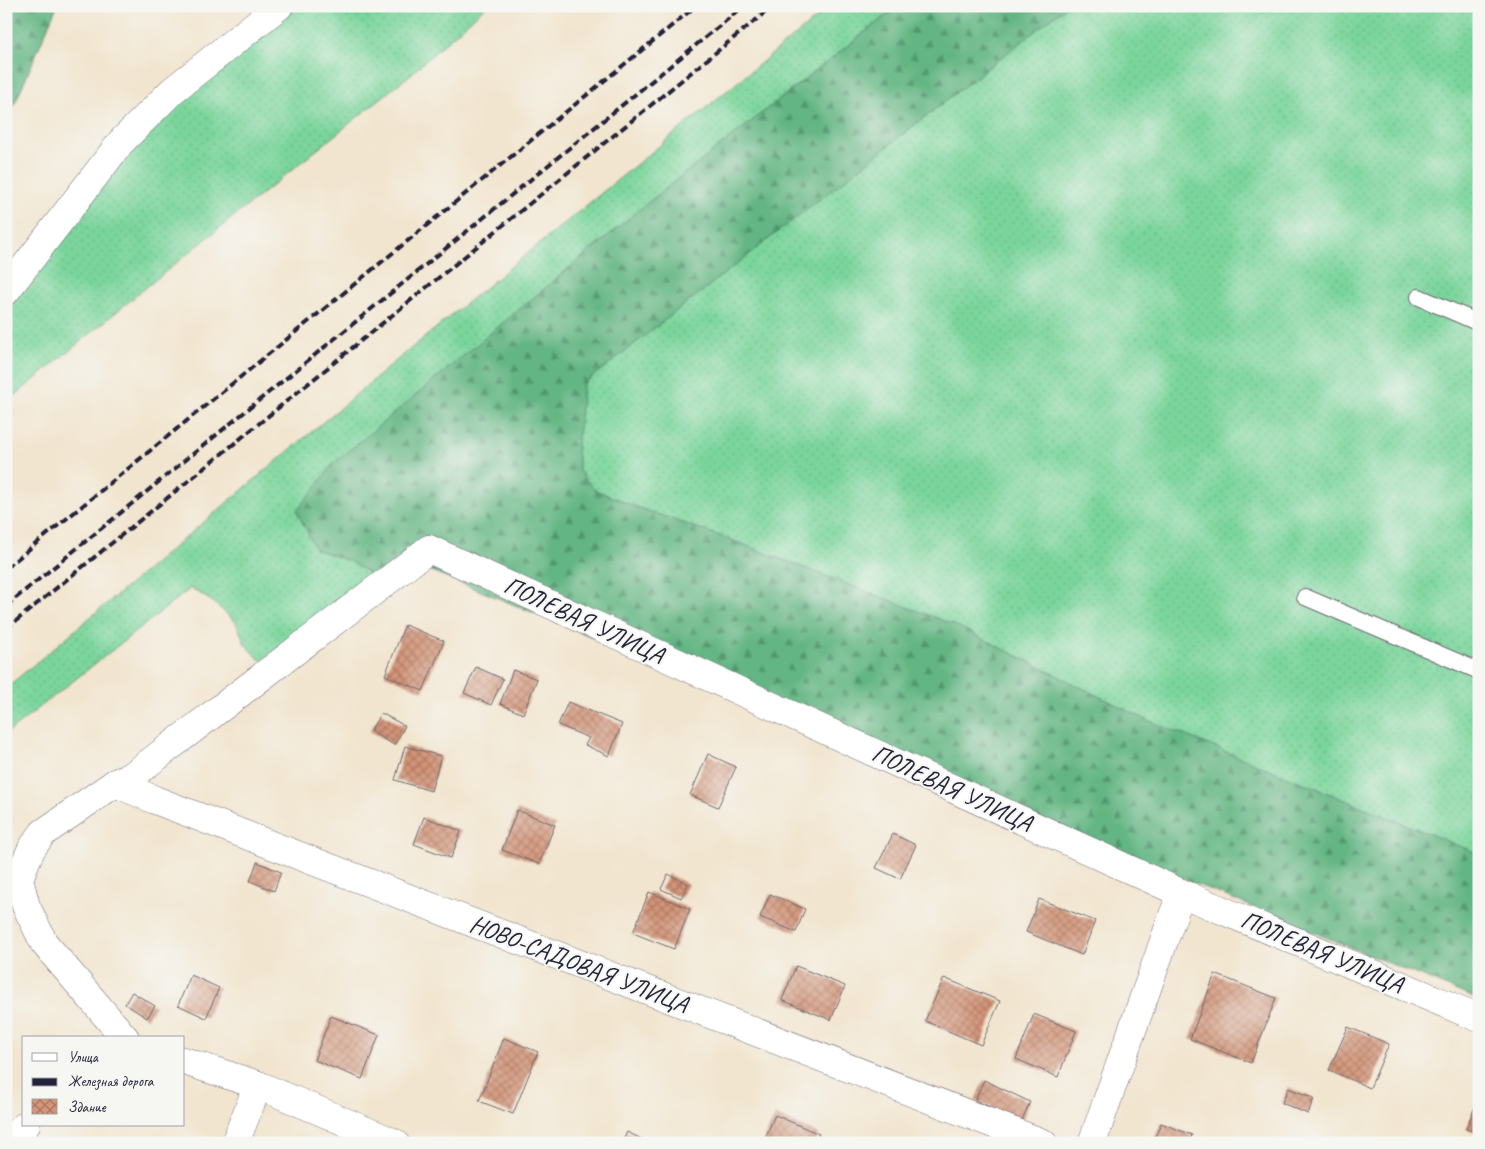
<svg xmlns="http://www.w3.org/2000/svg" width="1485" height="1149" viewBox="0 0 1485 1149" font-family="Caveat,sans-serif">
<defs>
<pattern id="grass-dots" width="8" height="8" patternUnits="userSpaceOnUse" patternTransform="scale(1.25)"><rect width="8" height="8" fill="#7ad59b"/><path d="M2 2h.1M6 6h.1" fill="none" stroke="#69b786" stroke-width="1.8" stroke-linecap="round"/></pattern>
<pattern id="forest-firs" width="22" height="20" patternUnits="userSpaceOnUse" patternTransform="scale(1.25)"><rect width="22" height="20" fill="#63b683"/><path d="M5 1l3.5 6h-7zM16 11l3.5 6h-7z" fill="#51946c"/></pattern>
<pattern id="building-cross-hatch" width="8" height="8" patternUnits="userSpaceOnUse" patternTransform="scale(1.25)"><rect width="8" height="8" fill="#d39477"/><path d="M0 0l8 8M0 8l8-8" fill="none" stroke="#ab7863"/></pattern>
</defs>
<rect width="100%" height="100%" fill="#f6f6f2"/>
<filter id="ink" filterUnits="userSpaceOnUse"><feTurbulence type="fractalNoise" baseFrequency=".02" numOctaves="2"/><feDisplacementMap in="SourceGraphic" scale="10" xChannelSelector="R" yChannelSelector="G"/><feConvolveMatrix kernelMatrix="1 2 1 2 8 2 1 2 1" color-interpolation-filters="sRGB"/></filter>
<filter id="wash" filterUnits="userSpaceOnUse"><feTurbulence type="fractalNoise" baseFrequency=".0096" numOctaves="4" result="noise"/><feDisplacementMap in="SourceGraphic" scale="20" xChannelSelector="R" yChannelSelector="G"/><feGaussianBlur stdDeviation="1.12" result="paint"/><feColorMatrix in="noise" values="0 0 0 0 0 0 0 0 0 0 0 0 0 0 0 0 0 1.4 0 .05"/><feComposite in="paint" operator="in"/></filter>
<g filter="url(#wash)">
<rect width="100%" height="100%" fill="#f2e5cf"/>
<g fill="url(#grass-dots)" stroke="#4e7c6b">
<path d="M292,6H486L411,74L149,285L6,403V311L42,266L150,124Z"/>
<path d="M831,6H898L645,205L315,548L349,561L377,578L261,661L245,644L236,622L213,602L191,588L6,734V688L415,345Z"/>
<path d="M1067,6H1479V854L1147,720L957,626L726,538L639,508L595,490L579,471L577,448L583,384Z"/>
</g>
<g fill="url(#forest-firs)" stroke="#426c5f">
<path d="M6,6H57L6,124Z"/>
<path d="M898,6H1067L583,384L577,448L579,471L595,490L639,508L726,538L957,626L1147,720L1479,854V1000L400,558L377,578L349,561L315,549L297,511L334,463L645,205Z"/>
</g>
<g id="blocks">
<g fill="url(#building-cross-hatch)">
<path d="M405,625L444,641L423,691L385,675Z"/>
<path d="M476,667L503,679L491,705L464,693Z"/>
<path d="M513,670L537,679L523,714L500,704Z"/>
<path d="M568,702L622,724L609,756L585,745L589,738L558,725Z"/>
<path d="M381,713L405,726L394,745L370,731Z"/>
<path d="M405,746L441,756L431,791L395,780Z"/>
<path d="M708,754L736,767L718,807L690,795Z"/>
<path d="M517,810L555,825L539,864L502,850Z"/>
<path d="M424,817L461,831L451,858L414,844Z"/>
<path d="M893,834L916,845L900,879L876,868Z"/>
<path d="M257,862L281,872L274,891L250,881Z"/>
<path d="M668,874L688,884L681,898L661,889Z"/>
<path d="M649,892L690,909L674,949L633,933Z"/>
<path d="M770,894L805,909L796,932L760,917Z"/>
<path d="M1039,899L1095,921L1082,955L1026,932Z"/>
<path d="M796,966L845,986L831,1020L782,1000Z"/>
<path d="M1215,974L1276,998L1251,1063L1190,1039Z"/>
<path d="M191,975L219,988L206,1018L178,1005Z"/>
<path d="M944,978L1000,1001L981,1045L925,1021Z"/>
<path d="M132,992L155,1006L147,1018L125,1004Z"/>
<path d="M1034,1014L1076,1031L1058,1077L1016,1059Z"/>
<path d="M331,1016L379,1035L362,1079L314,1060Z"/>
<path d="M1348,1027L1389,1044L1370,1088L1329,1070Z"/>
<path d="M504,1038L538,1052L513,1114L479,1101Z"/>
<path d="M984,1080L1030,1102L1021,1122L975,1100Z"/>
<path d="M1288,1088L1314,1098L1308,1114L1282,1103Z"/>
<path d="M1479,1097V1134L1466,1129Z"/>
<path d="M775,1115L819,1134L815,1143H763Z"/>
<path d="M1161,1123L1192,1135L1189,1143L1153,1142Z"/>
<path d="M627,1132L650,1143H622Z"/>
</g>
</g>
</g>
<g filter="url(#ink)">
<use href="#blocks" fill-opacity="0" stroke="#6b666f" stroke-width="1"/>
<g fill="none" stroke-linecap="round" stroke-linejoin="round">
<defs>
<g id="service">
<path d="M1419,297L1479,323"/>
<path d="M1305,597L1479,671"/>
</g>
<g id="minor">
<path d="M6,291L121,142L172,91L279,6"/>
<path d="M115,783L155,800L1043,1143"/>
<path d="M125,1038L44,943L26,906L19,879L26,861L32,848L43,833L115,783L133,775L429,549L1181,893L1479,1018"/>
<path d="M184,1061L258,1085L395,1143"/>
<path d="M235,1143L258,1085"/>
<path d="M1092,1143L1181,893"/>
</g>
<path id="tertiary" d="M6,1141L26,1125"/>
</defs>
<use href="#service" stroke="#6b666f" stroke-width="18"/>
<use href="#minor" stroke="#6b666f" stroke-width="29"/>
<use href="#tertiary" stroke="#6b666f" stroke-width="29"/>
<use href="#service" stroke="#fff" stroke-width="16"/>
<use href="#minor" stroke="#fff" stroke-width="28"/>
<use href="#tertiary" stroke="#fff" stroke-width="28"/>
<g stroke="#22223b" stroke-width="4" stroke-dasharray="8 4" stroke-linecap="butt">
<path d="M6,568L696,6"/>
<path d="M6,606L744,6"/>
<path d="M6,629L773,6"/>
</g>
</g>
</g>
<g text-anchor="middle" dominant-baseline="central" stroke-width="4" stroke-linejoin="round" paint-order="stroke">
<g font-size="25" fill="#22223b" stroke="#f6f6f2">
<text transform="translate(584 620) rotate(25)">ПОЛЕВАЯ УЛИЦА</text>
<text transform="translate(952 788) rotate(25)">ПОЛЕВАЯ УЛИЦА</text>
<text transform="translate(1322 952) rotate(23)">ПОЛЕВАЯ УЛИЦА</text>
<text transform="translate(579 964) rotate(21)">НОВО-САДОВАЯ УЛИЦА</text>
</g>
</g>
<rect width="1485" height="1149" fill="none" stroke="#f6f6f2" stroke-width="25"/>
<rect x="22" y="1036" width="162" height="90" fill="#f6f6f2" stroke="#a1a1a9"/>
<rect x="32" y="1053" width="25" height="8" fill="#ffffff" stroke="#a1a1a9"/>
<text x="68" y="1062" font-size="15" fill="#22223b">Улица</text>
<rect x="32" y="1078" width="25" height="8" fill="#22223b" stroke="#a1a1a9"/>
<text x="68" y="1086" font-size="15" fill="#22223b">Железная дорога</text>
<rect x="32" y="1099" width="25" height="15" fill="url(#building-cross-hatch)" stroke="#a1a1a9"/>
<text x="68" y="1112" font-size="15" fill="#22223b">Здание</text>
</svg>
